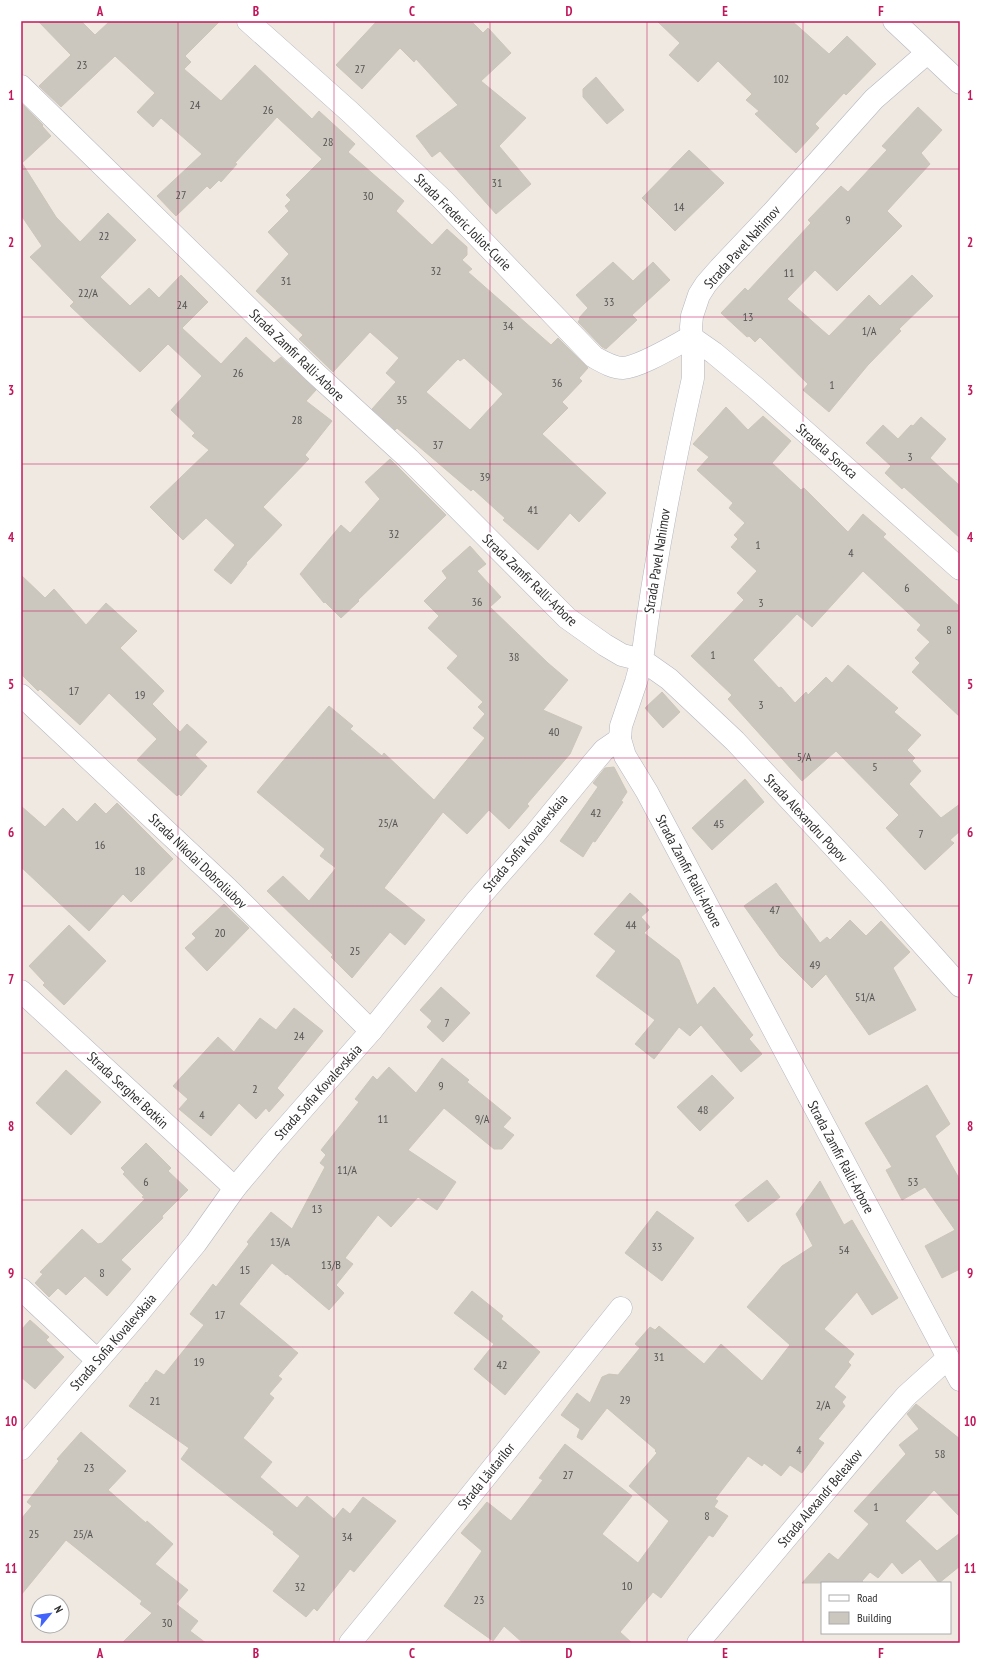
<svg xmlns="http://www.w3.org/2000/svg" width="981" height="1664" viewBox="0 0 981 1664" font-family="'PT Sans Narrow',sans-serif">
<rect width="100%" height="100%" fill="#efe9e1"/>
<g fill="#cbc7bf" stroke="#cbc5ba" fill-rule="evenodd">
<path d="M38,21H81L95,35L110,21H220L185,56L191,62L184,69L221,101L255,65L312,119L319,111L355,144L348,152L404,201L396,211L432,245L447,229L467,247V255L462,260L472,269L468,272L551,345L558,338L588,368L579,378L582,381L562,402L568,408L542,434L606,493L579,522L570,513L538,550L503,520L505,518L473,489L471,491L397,428L395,430L372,409L396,382L386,373L399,358L370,332L333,372L299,339L303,335L256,291L289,254L268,232L289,211L285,206L291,200L286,195L322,159L277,117L235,163L237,164L221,182L219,180L210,189L207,186L176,216L157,196L202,154L161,118L153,127L137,112L155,93L115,56L61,107L39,86L71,55ZM464,358L503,394L470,430L426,392L458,359L460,361Z"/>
<path d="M377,21H471L483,33L488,28L511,53L481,81L526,118L499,146L531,184L496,214L440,151L432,157L416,136L458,105L416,59L414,62L400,48L362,89L336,65Z"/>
<path d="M657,21H792L829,54L847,36L876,64L846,95L844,93L815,124L819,128L796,153L755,114L759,111L746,100L752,94L718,61L698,82L669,55L680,43Z"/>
<path d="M596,77L624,110L607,124L583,97V89Z"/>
<path d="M21,103L43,125L42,126L51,136L22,163L56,217L80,242L108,213L136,240L100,277L130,306L149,288L159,298L181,275L208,302L182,328L221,364L246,337L274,363L281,357L316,390L306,401L332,421L305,455L309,459L263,507L282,525L246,563L247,564L231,584L214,570L235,545L206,518L183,540L150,507L209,450L192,436L195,433L171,410L202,376L168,344L140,372L70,306L74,302L30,257L42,246L21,215Z"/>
<path d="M918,107L942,130L921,153L930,164L887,211L902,226L837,291L815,270L787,299L829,336L869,295L880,306L912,275L933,296L899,329L901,331L868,365L829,412L803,390L808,384L760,337L755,342L749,336L747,337L721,313L745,288L748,291L811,223L808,220L841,186L848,192L887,150L882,146Z"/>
<path d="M689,150L724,183L675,231L642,198Z"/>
<path d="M613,262L633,281L653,262L670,280L632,315L637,320L606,349L602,347L578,322L580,319L579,318L588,308L576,295Z"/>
<path d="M726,407L748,430L763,416L791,441L772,463L801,490L804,488L848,532L863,514L886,534L883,537L960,607V717L912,672L920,663L915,658L930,642L917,630L921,625L863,571L812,627L797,614L753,660L779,688L781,687L795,703L806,692L808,695L826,677L832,683L848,665L898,708L894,712L921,735L907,750L915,758L912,761L921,771L909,784L941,818L960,804V831L950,840L954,843L925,870L886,828L899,815L836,751L802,781L728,699L732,695L691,656L744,600L737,593L757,571L731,547L738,539L734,535L745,523L729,508L733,503L697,470L709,457L693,444Z"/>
<path d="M921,417L946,439L930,458L960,486V538L904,487L902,489L885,473L891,466L866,443L883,425L898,439L911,425L913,426Z"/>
<path d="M390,459L446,515L358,600L359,601L341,618L325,602L324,603L300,574L341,525L350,533L380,499L365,482Z"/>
<path d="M470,546L486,564L477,571L501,597L490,607L548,663L568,680L543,710L582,727L570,754L527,804L529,806L509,829L489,810L467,834L443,812L384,888L425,920L405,945L390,932L352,978L331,957L333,955L267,891L283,876L309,901L336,868L320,856L325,849L257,792L329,706L353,726L350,729L382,756L384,753L434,800L485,738L473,728L485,714L478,707L483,702L447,668L458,656L428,628L439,616L424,601L447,578L442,571Z"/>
<path d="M21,575L45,598L54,589L86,625L106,603L137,631L120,648L164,691L152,704L180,732L187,724L207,742L195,755L207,766L181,796L179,794L177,796L137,760L157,739L109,693L80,725L40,689L38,691L21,674Z"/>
<path d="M662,692L680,712L663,728L645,708Z"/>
<path d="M614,767L627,792L621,801L623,802L595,842L593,841L583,857L560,841L598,787L593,783L605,768Z"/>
<path d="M745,779L764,802L712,850L692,828Z"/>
<path d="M95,803L106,814L117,803L173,859L131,902L123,894L89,931L21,867V806L45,827L63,808L77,822Z"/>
<path d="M776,883L820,943L827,937L830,940L850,920L866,936L881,921L910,952L893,968L916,1010L869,1035L826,974L812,988L780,956L744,906Z"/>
<path d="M630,893L649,910L641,917L650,927L644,933L679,960L697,1005L714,987L753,1035L749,1039L762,1054L741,1072L701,1025L690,1036L679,1027L654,1059L635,1044L655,1020L596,976L616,951L594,934Z"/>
<path d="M224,904L249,928L207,971L185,948L196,938L192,934Z"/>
<path d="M69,925L106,961L64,1005L43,985L45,983L29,966Z"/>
<path d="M441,987L470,1013L443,1042L427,1027L432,1021L420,1010Z"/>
<path d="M294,1008L323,1031L277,1088L284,1095L269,1112L266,1108L256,1119L239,1103L211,1136L179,1109L188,1099L173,1086L218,1037L234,1052L260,1018L276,1030Z"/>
<path d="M442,1058L469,1080L467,1082L511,1118L503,1127L514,1135L502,1149H494L444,1108L408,1150L456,1182L437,1210L418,1197L391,1227L378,1215L345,1258L353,1264L336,1285L344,1293L329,1310L287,1274L286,1275L272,1263L239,1304L298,1353L278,1376L282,1379L269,1394L274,1398L243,1438L272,1462L260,1477L297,1508L307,1496L334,1519L343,1508L350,1514L363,1497L396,1521L354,1572L350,1569L317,1611L314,1608L306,1617L273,1591L300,1556L273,1534L274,1532L181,1459L189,1448L129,1406L146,1382L147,1383L156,1370L164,1375L204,1325L190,1314L213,1284L216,1287L249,1244L247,1242L271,1212L292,1229L325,1167L320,1163L326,1155L321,1150L359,1102L355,1099L373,1076L377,1080L389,1067L416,1093Z"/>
<path d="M66,1070L101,1102L71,1135L36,1103Z"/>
<path d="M712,1075L734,1098L700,1131L677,1107Z"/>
<path d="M927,1085L950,1124L935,1136L960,1180V1269L942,1278L925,1246L955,1230L925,1187L902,1200L886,1170L892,1167L865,1123Z"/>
<path d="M146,1143L171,1168L168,1171L188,1190L162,1216L163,1218L121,1260L131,1269L107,1296L85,1276L66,1295L58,1288L49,1297L35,1283L43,1274L40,1272L82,1229L98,1244L102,1243L145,1199L142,1197L144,1196L123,1174L125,1172L121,1168Z"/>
<path d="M767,1180L780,1197L748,1222L735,1205Z"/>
<path d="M820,1181L844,1225L852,1220L898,1298L872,1315L857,1292L824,1329L854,1354L848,1362L851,1365L834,1387L846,1397L842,1402L845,1406L818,1439L824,1443L802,1473L790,1465L781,1476L764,1463L762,1466L748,1456L715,1499L718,1501L714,1507L728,1516L713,1537L709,1535L661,1598L653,1592L620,1632L632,1643H523L504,1626L493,1641L444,1606L482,1551L461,1533L487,1502L511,1521L543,1480L539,1478L565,1444L632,1496L602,1534L638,1563L669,1521L629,1486L657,1453L655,1451L656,1450L607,1408L582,1440L577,1437L580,1429L561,1415L577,1393L590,1403L602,1377L609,1374L618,1375L640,1348L635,1344L650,1327L655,1330L659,1326L704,1364L721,1344L762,1381L790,1345L747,1307L782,1266L813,1246L796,1214Z"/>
<path d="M657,1211L694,1238L662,1281L625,1253Z"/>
<path d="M472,1291L503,1316L501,1319L540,1352L505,1395L474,1369L494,1344L454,1313Z"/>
<path d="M30,1320L49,1337L46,1340L64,1357L35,1389L21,1377V1330Z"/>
<path d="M916,1404L960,1439V1517L934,1490L905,1521L937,1551L960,1533V1566L939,1583L920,1559L902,1574L892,1562L878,1578L870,1572L862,1581L864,1583H802L829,1553L838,1560L869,1524L854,1511L906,1454L899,1445L919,1429L907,1414Z"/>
<path d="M81,1432L126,1471L108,1490L146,1523L147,1521L173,1544L155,1564L188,1590L176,1604L198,1621L190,1631L206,1643H122L152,1613L140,1604L142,1601L66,1540L21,1595V1519L32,1506L27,1502L59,1461L57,1459Z"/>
</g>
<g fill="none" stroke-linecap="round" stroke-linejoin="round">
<defs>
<g id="street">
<path d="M248,21L350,112L442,199L594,357C603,362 613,368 623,368C640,367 674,346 691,337L714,353L756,388L960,569"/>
<path d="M927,53L874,99L773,212L720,268L706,284L699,295L692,316L691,327L693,356V378C672,472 654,565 642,660L669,679L735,741L875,891L960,986"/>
<path d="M21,86L314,372L409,459L567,618L605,645L622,655L642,660L636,682L621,726L620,739L625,756L647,792L960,1380"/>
<path d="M21,695L227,888L371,1031"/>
<path d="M21,991L235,1188"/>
<path d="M21,1289L97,1360"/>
<path d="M21,1449L137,1315L196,1243L235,1188L271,1145L371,1031L477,900L534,835L593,763L604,750L620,739"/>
<path d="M350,1643L459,1510L621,1308"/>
<path d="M698,1643L880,1426L906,1396L948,1358"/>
</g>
<path id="secondary" d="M894,21L960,83"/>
</defs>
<use href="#street" stroke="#b4b7c1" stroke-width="23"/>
<use href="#secondary" stroke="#b4b7c1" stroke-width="23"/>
<use href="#street" stroke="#fff" stroke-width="22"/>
<use href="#secondary" stroke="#fff" stroke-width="22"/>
</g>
<path fill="none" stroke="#c2185b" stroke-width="1" stroke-opacity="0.55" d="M178,21V1643M334,21V1643M490,21V1643M647,21V1643M803,21V1643M21,169H960M21,317H960M21,464H960M21,611H960M21,758H960M21,906H960M21,1053H960M21,1200H960M21,1347H960M21,1495H960"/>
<g text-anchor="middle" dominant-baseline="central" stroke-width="4" stroke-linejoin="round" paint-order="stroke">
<g font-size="12" fill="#555452">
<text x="82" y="64">23</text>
<text x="360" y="68">27</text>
<text x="781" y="78">102</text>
<text x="195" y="104">24</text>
<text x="268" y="109">26</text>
<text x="328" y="141">28</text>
<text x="497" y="182">31</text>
<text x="181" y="194">27</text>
<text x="368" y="195">30</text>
<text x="679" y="206">14</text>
<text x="848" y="219">9</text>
<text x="104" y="235">22</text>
<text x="436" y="270">32</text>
<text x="789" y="272">11</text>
<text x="286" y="280">31</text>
<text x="88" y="292">22/A</text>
<text x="609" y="301">33</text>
<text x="182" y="304">24</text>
<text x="748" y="316">13</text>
<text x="508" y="325">34</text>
<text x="869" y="330">1/A</text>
<text x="238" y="372">26</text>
<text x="557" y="382">36</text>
<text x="832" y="384">1</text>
<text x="402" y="399">35</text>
<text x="297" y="419">28</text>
<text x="438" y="444">37</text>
<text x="910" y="456">3</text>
<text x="485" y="476">39</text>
<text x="533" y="509">41</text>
<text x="394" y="533">32</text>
<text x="758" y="544">1</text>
<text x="851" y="552">4</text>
<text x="907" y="587">6</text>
<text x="477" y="601">36</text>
<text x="761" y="602">3</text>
<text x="949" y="629">8</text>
<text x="713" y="654">1</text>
<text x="514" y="656">38</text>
<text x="74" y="690">17</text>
<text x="140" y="694">19</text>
<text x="761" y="704">3</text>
<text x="554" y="731">40</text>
<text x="804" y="756">5/A</text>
<text x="875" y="766">5</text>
<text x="596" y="812">42</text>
<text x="388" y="822">25/A</text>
<text x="719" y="823">45</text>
<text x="921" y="833">7</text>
<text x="100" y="844">16</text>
<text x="140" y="870">18</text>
<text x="775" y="909">47</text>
<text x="631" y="924">44</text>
<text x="220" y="932">20</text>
<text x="355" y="950">25</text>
<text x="815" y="964">49</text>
<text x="865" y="996">51/A</text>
<text x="447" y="1022">7</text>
<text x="299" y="1035">24</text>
<text x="441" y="1085">9</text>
<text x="255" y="1088">2</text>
<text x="703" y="1109">48</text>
<text x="202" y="1114">4</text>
<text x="383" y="1118">11</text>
<text x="482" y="1118">9/A</text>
<text x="347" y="1169">11/A</text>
<text x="146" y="1181">6</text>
<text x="913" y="1181">53</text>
<text x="317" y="1208">13</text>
<text x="280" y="1241">13/A</text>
<text x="657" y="1246">33</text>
<text x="844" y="1249">54</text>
<text x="331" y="1264">13/B</text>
<text x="245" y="1269">15</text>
<text x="102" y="1272">8</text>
<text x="220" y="1314">17</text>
<text x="659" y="1356">31</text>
<text x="199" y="1361">19</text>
<text x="502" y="1364">42</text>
<text x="625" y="1399">29</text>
<text x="155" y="1400">21</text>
<text x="823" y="1404">2/A</text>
<text x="799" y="1449">4</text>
<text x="940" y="1453">58</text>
<text x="89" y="1467">23</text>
<text x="568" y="1474">27</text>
<text x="876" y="1506">1</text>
<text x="707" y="1515">8</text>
<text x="34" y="1533">25</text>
<text x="83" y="1533">25/A</text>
<text x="347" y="1536">34</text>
<text x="627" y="1585">10</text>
<text x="300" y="1586">32</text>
<text x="479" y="1599">23</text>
<text x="167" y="1622">30</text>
</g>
<g font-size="14" fill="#2e2e2e" stroke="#fff">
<text transform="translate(463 222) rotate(45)">Strada Frederic Joliot-Curie</text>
<text transform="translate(742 247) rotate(-48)">Strada Pavel Nahimov</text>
<text transform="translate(297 355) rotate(44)">Strada Zamfir Ralli-Arbore</text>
<text transform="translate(827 451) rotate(41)">Stradela Sorocа</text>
<text transform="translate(657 561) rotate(-81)">Strada Pavel Nahimov</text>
<text transform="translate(530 580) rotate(44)">Strada Zamfir Ralli-Arbore</text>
<text transform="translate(806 818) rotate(47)">Strada Alexandru Popov</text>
<text transform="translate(525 843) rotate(-50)">Strada Sofia Kovalevskaia</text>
<text transform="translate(198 861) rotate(44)">Strada Nikolai Dobroliubov</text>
<text transform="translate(689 871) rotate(62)">Strada Zamfir Ralli-Arbore</text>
<text transform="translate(128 1090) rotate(43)">Strada Serghei Botkin</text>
<text transform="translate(318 1092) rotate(-48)">Strada Sofia Kovalevskaia</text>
<text transform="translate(841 1157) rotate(62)">Strada Zamfir Ralli-Arbore</text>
<text transform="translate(113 1342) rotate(-49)">Strada Sofia Kovalevskaia</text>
<text transform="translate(486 1476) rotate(-51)">Strada Lăutarilor</text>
<text transform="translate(820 1498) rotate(-50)">Strada Alexandr Beleakov</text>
</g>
</g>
<rect width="981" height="1664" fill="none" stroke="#ffffff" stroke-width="44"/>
<rect x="821" y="1582" width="130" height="52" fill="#ffffff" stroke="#ababab"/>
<rect x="829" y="1595" width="20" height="6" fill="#ffffff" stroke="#ababab"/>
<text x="857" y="1602" font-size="12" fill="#2e2e2e">Road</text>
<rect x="829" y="1612" width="20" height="12" fill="#cbc7bf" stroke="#ababab"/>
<text x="857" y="1622" font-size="12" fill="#2e2e2e">Building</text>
<g transform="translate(50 1614) rotate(61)"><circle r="19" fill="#ffffff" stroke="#ababab"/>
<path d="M0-3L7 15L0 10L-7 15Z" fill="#4264fb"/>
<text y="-6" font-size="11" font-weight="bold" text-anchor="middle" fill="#2e2e2e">N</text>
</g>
<rect x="22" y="22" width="937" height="1620" fill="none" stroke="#c2185b" stroke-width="1.5"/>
<g font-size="13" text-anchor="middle" font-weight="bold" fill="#c2185b">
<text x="100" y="16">A</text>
<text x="256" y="16">B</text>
<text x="412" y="16">C</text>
<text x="569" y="16">D</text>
<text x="725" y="16">E</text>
<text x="881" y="16">F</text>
<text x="11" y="100">1</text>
<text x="970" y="100">1</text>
<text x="11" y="247">2</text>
<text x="970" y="247">2</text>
<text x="11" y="395">3</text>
<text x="970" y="395">3</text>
<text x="11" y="542">4</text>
<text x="970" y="542">4</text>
<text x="11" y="689">5</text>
<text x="970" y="689">5</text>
<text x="11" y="837">6</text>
<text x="970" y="837">6</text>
<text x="11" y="984">7</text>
<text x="970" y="984">7</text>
<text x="11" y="1131">8</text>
<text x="970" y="1131">8</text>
<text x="11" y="1278">9</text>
<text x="970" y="1278">9</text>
<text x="11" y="1426">10</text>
<text x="970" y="1426">10</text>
<text x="11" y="1573">11</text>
<text x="970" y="1573">11</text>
<text x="100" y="1658">A</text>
<text x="256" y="1658">B</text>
<text x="412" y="1658">C</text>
<text x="569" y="1658">D</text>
<text x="725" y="1658">E</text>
<text x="881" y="1658">F</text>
</g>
</svg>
